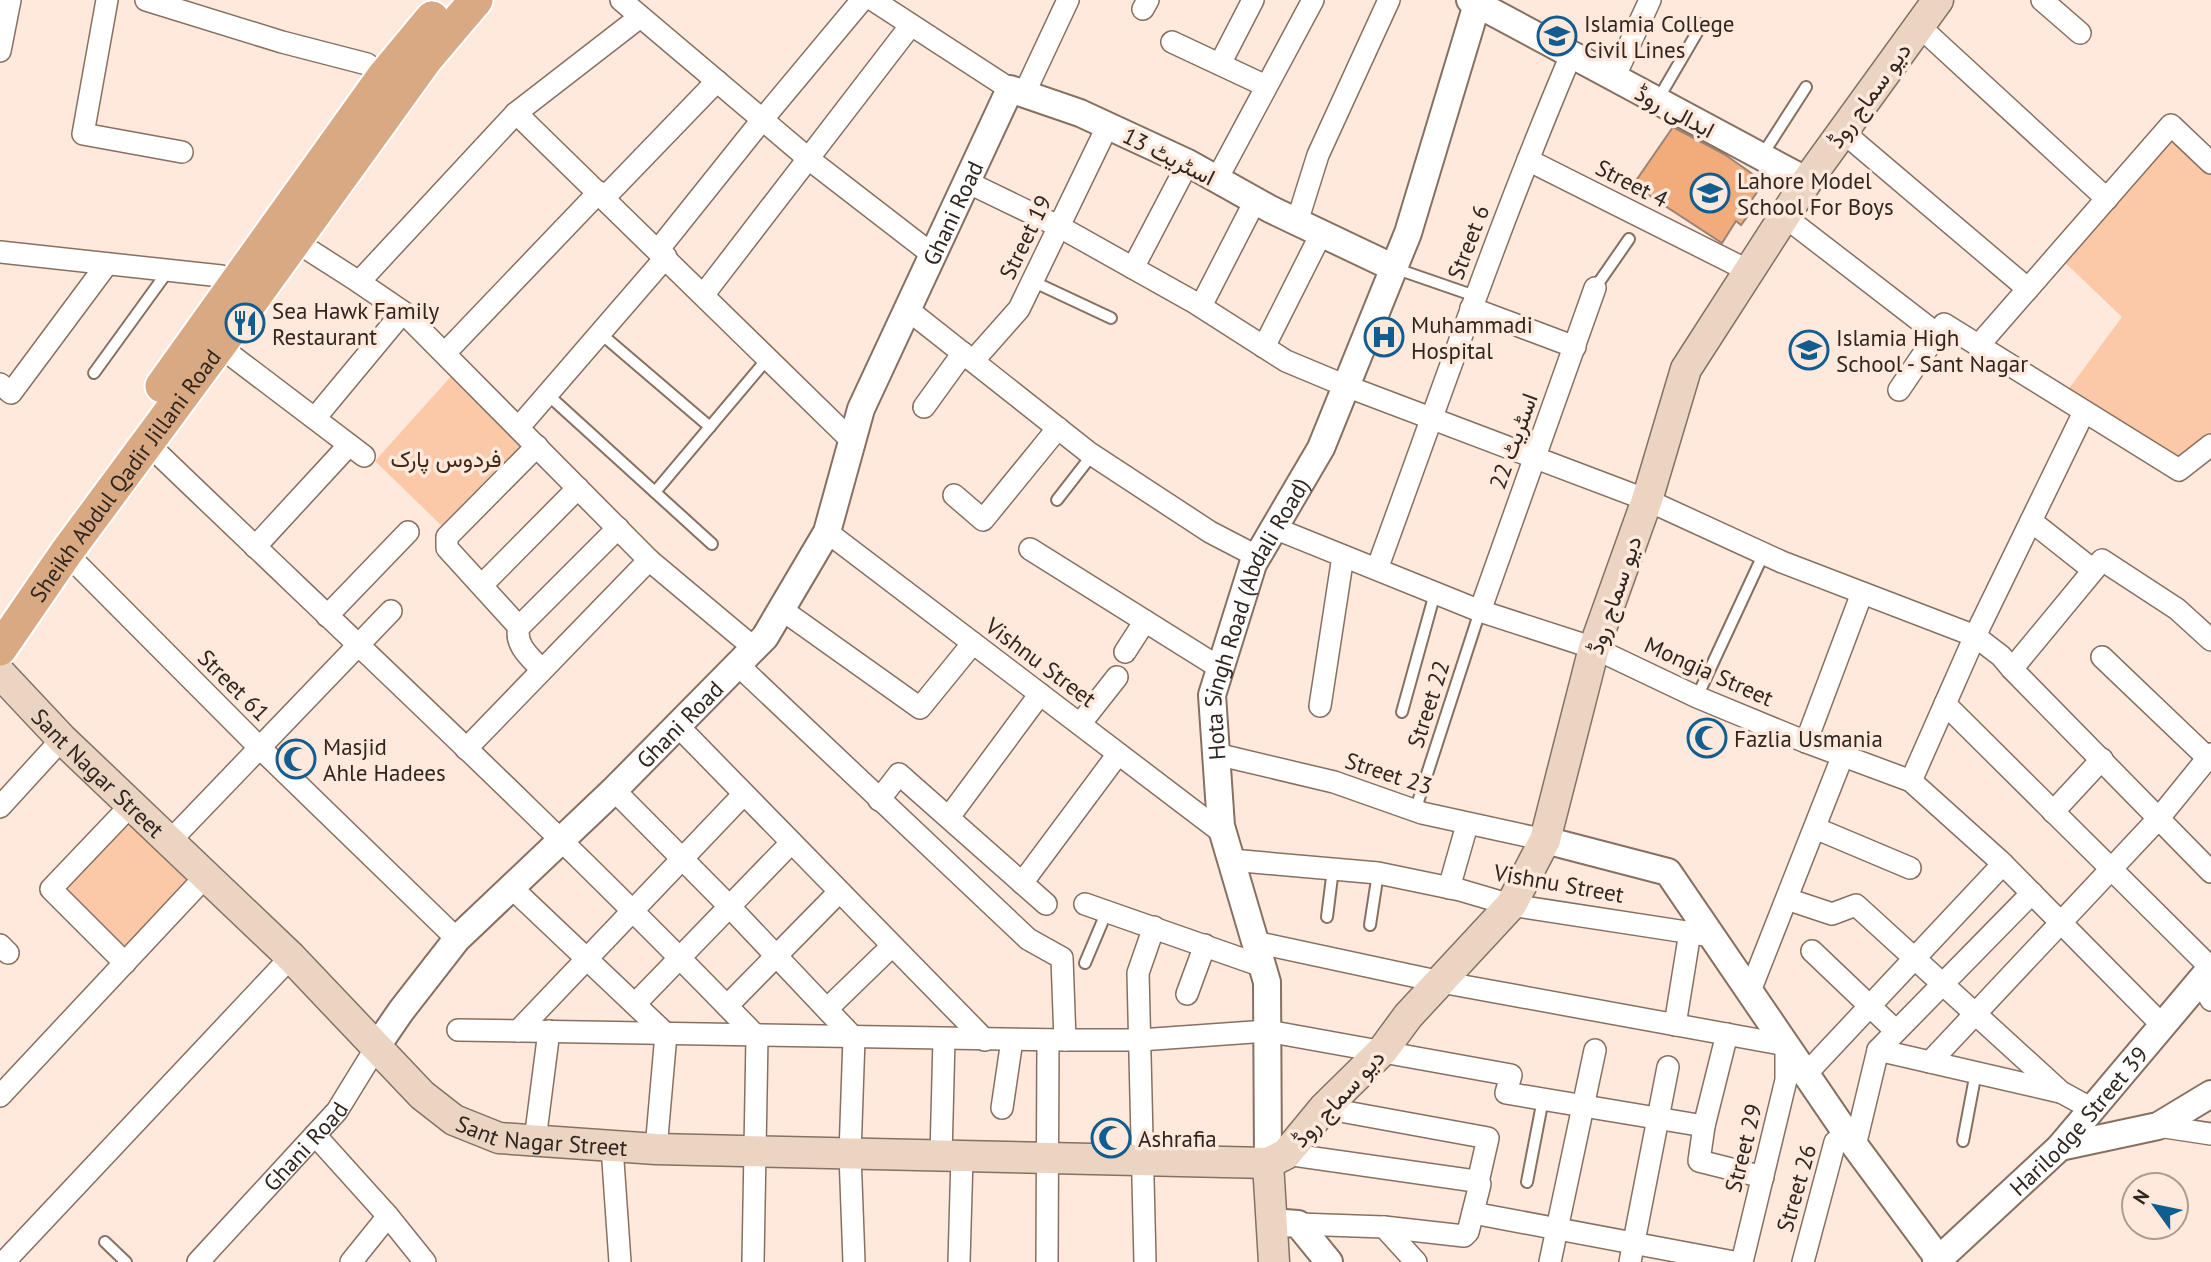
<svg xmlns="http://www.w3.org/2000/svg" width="2211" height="1262" viewBox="0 0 2211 1262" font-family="'PT Sans',Vazirmatn,sans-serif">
<rect width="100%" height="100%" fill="#fee9dc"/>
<g fill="#fcc9a8">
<path d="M2171,125L2211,163V445L2179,470L2062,398L2122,317L2058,256Z"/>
<path d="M454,373L529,445L446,530L375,461Z"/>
<path d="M131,805L206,876L125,963L51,889Z"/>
</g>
<path fill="#f2ab7a" stroke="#9b8475" stroke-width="2" d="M1673,127L1724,154L1764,182L1751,201L1756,205L1741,225L1736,221L1722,243L1633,185Z"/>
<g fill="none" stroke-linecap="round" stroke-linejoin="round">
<defs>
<g id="service">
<path d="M1657,101L1702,24"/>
<path d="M1761,157L1806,87"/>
<path d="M1394,268L1475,296"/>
<path d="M1032,281L1111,318"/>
<path d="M1595,288L1629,239"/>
<path d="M600,333L710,427"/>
<path d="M94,373L168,271"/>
<path d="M547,394L712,544"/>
<path d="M655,492L768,358"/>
<path d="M1057,500L1092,455"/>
<path d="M1697,697L1764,553"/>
<path d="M1402,712L1435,593"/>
<path d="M1415,811L1480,611"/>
<path d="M1327,917L1333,869"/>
<path d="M1370,925L1378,873"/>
<path d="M1085,963L1107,911"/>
<path d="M1963,1141L1976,1072"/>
<path d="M1527,1182L1543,1099"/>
<path d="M105,1242L126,1262"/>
</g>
<g id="minor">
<path d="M107,0L83,134L182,152"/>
<path d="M146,0L282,42L367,64L383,77"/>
<path d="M621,0L810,160L933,255"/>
<path d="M873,0L1010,89"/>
<path d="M2042,0L2080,33"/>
<path d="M1143,9L1148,0"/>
<path d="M640,17L516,113L359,282L403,312L649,560"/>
<path d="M1919,26L2107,199"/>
<path d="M1172,42L1266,86"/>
<path d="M0,51L10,0"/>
<path d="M1220,64L1253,0"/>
<path d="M1614,78L1650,0"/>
<path d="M1024,94L1068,0"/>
<path d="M516,113L852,441"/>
<path d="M1843,132L2028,289"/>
<path d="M1528,160L1749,271"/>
<path d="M1217,179L1313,0"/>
<path d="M967,182L1060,227L1192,301L1286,361L1346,386L1647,500L1782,562L1975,636L2001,656L2012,669L2211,872"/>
<path d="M605,197L717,81"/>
<path d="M1784,216L1937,334L1899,390"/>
<path d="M1297,222L1318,155L1389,0"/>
<path d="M295,241L359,282"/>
<path d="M658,250L762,120L862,0"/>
<path d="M0,252L221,276L234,284"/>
<path d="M1133,268L1188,163"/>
<path d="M704,294L911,25"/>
<path d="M1201,306L1255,201"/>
<path d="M1471,308L1575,347"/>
<path d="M907,309L1088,452L1210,532L1258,557"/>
<path d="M1937,334L1944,324L2179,470L2211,445"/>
<path d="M219,346L364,456"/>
<path d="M1978,346L2171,125L2211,163"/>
<path d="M1264,347L1321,234"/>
<path d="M445,353L599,192"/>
<path d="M973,361L1019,309L1108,125"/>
<path d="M0,384L11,393L107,264"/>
<path d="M924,407L963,353"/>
<path d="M315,418L403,312"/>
<path d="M519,427L666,257"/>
<path d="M147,443C352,640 560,833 757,1037L753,1262"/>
<path d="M954,495L983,520L1058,428"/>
<path d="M2031,521L2093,570"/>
<path d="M1274,528L1480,611L1594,648L1697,697L1806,742L1911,781L2000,861L2163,1026"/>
<path d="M827,532L1224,834"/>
<path d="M255,547L349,445"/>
<path d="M1030,549L1220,668"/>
<path d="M66,553L260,748L457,939"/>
<path d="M1377,569C1440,397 1499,224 1571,55"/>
<path d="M482,585L578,488"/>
<path d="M781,609L920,708L973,643"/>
<path d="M1480,611L1595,288"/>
<path d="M327,616L408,532"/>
<path d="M519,627L447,548V537L537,446"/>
<path d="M1125,652L1145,621"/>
<path d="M2102,657L2211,761"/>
<path d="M737,664L1028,939L1062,958L1065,1040"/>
<path d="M2012,669L2102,560L2177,609L2211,640"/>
<path d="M542,670C531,658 514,645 519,627L618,528"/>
<path d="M1945,704L2211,968"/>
<path d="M1320,706L1343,556"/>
<path d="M1080,724L1117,677"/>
<path d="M677,725L985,1040"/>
<path d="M1806,742L1862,593"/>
<path d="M466,749L649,560L754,648"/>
<path d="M1216,754L1334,782L1422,813L1545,840"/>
<path d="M1911,781L1975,636L2084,412"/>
<path d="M614,790L729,906L854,1038L850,1154L854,1262"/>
<path d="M879,800L899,774L1046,904"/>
<path d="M0,807L62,739"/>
<path d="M2053,812L2102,759"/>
<path d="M949,817L1040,694"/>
<path d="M1815,828L1910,868"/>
<path d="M170,841L391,611"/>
<path d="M1231,860L1378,873L1460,890L1511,905L1712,936"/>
<path d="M1022,883L1118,754"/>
<path d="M511,887L666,1034L656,1149"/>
<path d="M1449,888L1467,825"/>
<path d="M1787,899L1832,914L1856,905L2061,1092L2092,1109"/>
<path d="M1085,904L1262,966"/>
<path d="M1255,942L1441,982L1786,1045V1080L1742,1262"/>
<path d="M0,945L8,953"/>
<path d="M1812,951L1896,1031"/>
<path d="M125,963L51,889L131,805"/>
<path d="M2201,980L2211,1000"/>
<path d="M1750,991L1843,755"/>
<path d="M1187,994L1205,945"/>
<path d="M635,1004L791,843"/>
<path d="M727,1006L839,892"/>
<path d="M827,1009L892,946"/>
<path d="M1675,1025L1690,932"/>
<path d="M458,1030L1065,1040H1140L1267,1031L1511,1075L1506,1093L1704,1126"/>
<path d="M518,1031L743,795"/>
<path d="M1727,1034L1704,1126L1699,1161L1763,1177"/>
<path d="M1878,1050L2060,1092"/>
<path d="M1930,1062L2159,818L2211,754"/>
<path d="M1806,1074L2003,864"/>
<path d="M0,1096L206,876"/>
<path d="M1002,1108L1012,1040"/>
<path d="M1324,1108L1488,1138L1478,1182"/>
<path d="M2158,1126L2211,1134"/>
<path d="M315,1135L388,1216"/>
<path d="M535,1140L549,1031"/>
<path d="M1855,1146L1878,1050L2032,893"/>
<path d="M612,1147L620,1262"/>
<path d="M1286,1154L1475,1181L1480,1184L1468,1232L1464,1236L1384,1227L1298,1224"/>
<path d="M941,1156L944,1039"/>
<path d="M1473,1213L1734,1262"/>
<path d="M1384,1227L1416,1262"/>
<path d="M4,1262L291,957"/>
<path id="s1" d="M198,1262L337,1111L377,1046"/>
<path d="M351,1262L388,1216L425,1262"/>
<path d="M959,1262L962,1157"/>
<path d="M1047,1262L1048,1040"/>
<path d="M1145,1262L1138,973L1154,927"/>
<path d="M1550,1262L1595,1050"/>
<path d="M1630,1262L1668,1067"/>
<path d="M1803,1262L1835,1142L1847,1134"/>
</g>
<g id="tertiary">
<path d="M1470,0L1807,181"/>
<path d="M1545,840L1668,872L1855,1146L1941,1262"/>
<path id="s2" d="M377,1046L401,1011L457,939L614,790L765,637L827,532L861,409L1010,89L1080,113L1188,163L1270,209L1394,268"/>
<path d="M2060,1147L2158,1126L2211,1094"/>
<path id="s3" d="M1268,1163L1267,982L1221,826L1212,695L1253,564L1321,448L1408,233L1477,4"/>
<path d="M1271,1222L1298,1224L1329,1262"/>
<path id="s4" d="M1936,1262L2060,1147L2211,968"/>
</g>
<g id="secondary">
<path id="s5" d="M0,673L62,739L291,957L422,1095L454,1120L499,1138L656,1149L1268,1163L1286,1154L1324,1108L1383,1050L1408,1016L1511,905L1545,840L1594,648L1647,500L1686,369L1807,181L1938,0"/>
<path d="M1268,1163L1274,1262"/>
</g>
<g id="primary">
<path d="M162,386L383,77L432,18"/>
<path id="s6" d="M0,649L66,553L219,346L426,59L476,0"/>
</g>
</defs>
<use href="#service" stroke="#867061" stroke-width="14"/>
<use href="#minor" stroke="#867061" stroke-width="24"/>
<use href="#tertiary" stroke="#867061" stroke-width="30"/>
<use href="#secondary" stroke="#867061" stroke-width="33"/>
<use href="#primary" stroke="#fff" stroke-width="37"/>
<use href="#service" stroke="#fff" stroke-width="10"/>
<use href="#minor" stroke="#fff" stroke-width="21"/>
<use href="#tertiary" stroke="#fff" stroke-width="26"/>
<use href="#secondary" stroke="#ecd4c2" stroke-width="30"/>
<use href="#primary" stroke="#d9a984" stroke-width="33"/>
</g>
<defs>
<symbol id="university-ring" viewBox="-11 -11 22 22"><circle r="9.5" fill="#fee9dc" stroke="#125d90" stroke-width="1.5"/><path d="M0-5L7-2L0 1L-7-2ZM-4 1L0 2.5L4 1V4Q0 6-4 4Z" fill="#125d90"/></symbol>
<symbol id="school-ring" viewBox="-11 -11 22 22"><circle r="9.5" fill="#fee9dc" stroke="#125d90" stroke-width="1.5"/><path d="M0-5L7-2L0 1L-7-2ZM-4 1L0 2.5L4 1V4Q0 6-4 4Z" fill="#125d90"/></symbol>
<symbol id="restaurant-ring" viewBox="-11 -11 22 22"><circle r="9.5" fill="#fee9dc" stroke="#125d90" stroke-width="1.5"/><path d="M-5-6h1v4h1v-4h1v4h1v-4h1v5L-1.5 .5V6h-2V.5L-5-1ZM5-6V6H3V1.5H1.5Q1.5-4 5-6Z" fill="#125d90"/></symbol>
<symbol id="hospital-ring" viewBox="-11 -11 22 22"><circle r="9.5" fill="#fee9dc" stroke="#125d90" stroke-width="1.5"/><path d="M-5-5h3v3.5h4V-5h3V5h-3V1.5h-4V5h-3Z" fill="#125d90"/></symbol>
<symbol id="mosque-ring" viewBox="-11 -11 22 22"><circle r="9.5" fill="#fee9dc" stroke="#125d90" stroke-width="1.5"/><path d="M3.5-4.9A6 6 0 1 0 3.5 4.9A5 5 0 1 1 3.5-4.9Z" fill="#125d90"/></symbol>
</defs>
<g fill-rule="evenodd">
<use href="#university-ring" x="1535" y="14" width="44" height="44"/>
<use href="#school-ring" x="1688" y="171" width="44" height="44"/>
<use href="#restaurant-ring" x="223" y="301" width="44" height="44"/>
<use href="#hospital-ring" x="1362" y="315" width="44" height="44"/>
<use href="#school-ring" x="1787" y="328" width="44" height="44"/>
<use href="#mosque-ring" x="1685" y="716" width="44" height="44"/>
<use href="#mosque-ring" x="274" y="737" width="44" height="44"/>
<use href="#mosque-ring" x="1089" y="1116" width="44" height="44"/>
</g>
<g text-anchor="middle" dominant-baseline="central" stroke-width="7" stroke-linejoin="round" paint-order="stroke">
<g font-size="23" fill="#302620" stroke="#fee9dc" text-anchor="start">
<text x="1584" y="23">Islamia College<tspan x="1584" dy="26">Civil Lines</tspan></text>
<text x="1737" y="180">Lahore Model<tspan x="1737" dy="26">School For Boys</tspan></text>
<text x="272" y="310">Sea Hawk Family<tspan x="272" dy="26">Restaurant</tspan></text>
<text x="1411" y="324">Muhammadi<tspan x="1411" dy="26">Hospital</tspan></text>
<text x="1836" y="337">Islamia High<tspan x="1836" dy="26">School - Sant Nagar</tspan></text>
<text x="1734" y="738">Fazlia Usmania</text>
<text x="323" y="746">Masjid<tspan x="323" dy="26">Ahle Hadees</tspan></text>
<text x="1138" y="1138">Ashrafia</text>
</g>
<g font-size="23" fill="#302620" stroke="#fee9dc">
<text transform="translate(1869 95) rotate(-54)">دیو سماج روڈ</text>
<text transform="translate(1675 111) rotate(28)">ابدالی روڈ</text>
<text transform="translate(1169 156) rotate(27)">اسٹریٹ 13</text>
<text transform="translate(1632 183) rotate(27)">Street 4</text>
<text stroke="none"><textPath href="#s2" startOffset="1031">Ghani Road</textPath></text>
<text transform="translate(1025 237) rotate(-64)">Street 19</text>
<text transform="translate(1468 242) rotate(-69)">Street 6</text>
<text transform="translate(1513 441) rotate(-70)">اسٹریٹ 22</text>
<text stroke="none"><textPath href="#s6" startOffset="214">Sheikh Abdul Qadir Jillani Road</textPath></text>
<text transform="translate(1614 595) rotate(-71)">دیو سماج روڈ</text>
<text stroke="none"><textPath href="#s3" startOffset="560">Hota Singh Road (Abdali Road)</textPath></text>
<text transform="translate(1041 662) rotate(37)">Vishnu Street</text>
<text transform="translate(1709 671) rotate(24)">Mongia Street</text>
<text transform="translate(234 685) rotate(45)">Street 61</text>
<text transform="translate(1428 704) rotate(-72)">Street 22</text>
<text stroke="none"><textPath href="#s2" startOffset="443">Ghani Road</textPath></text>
<text stroke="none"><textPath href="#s5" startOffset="140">Sant Nagar Street</textPath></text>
<text transform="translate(1389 773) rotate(18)">Street 23</text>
<text transform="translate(1559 883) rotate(10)">Vishnu Street</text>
<text transform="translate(1338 1098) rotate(-47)">دیو سماج روڈ</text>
<text stroke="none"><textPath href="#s4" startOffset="201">Harilodge Street 39</textPath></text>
<text stroke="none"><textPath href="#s5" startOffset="728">Sant Nagar Street</textPath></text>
<text stroke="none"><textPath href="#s1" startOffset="158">Ghani Road</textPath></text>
<text transform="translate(1743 1148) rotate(-76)">Street 29</text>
<text transform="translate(1796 1188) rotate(-74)">Street 26</text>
</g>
<g font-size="23" fill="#452813" stroke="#fee9dc">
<text x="446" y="458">فردوس پارک</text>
</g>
</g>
<g transform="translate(2155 1206) rotate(303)"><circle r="33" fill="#fee9dc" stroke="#ac9b91" stroke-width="2"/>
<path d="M0-5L12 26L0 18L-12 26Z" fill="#125d90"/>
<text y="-10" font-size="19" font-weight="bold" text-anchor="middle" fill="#302620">N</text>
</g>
</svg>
